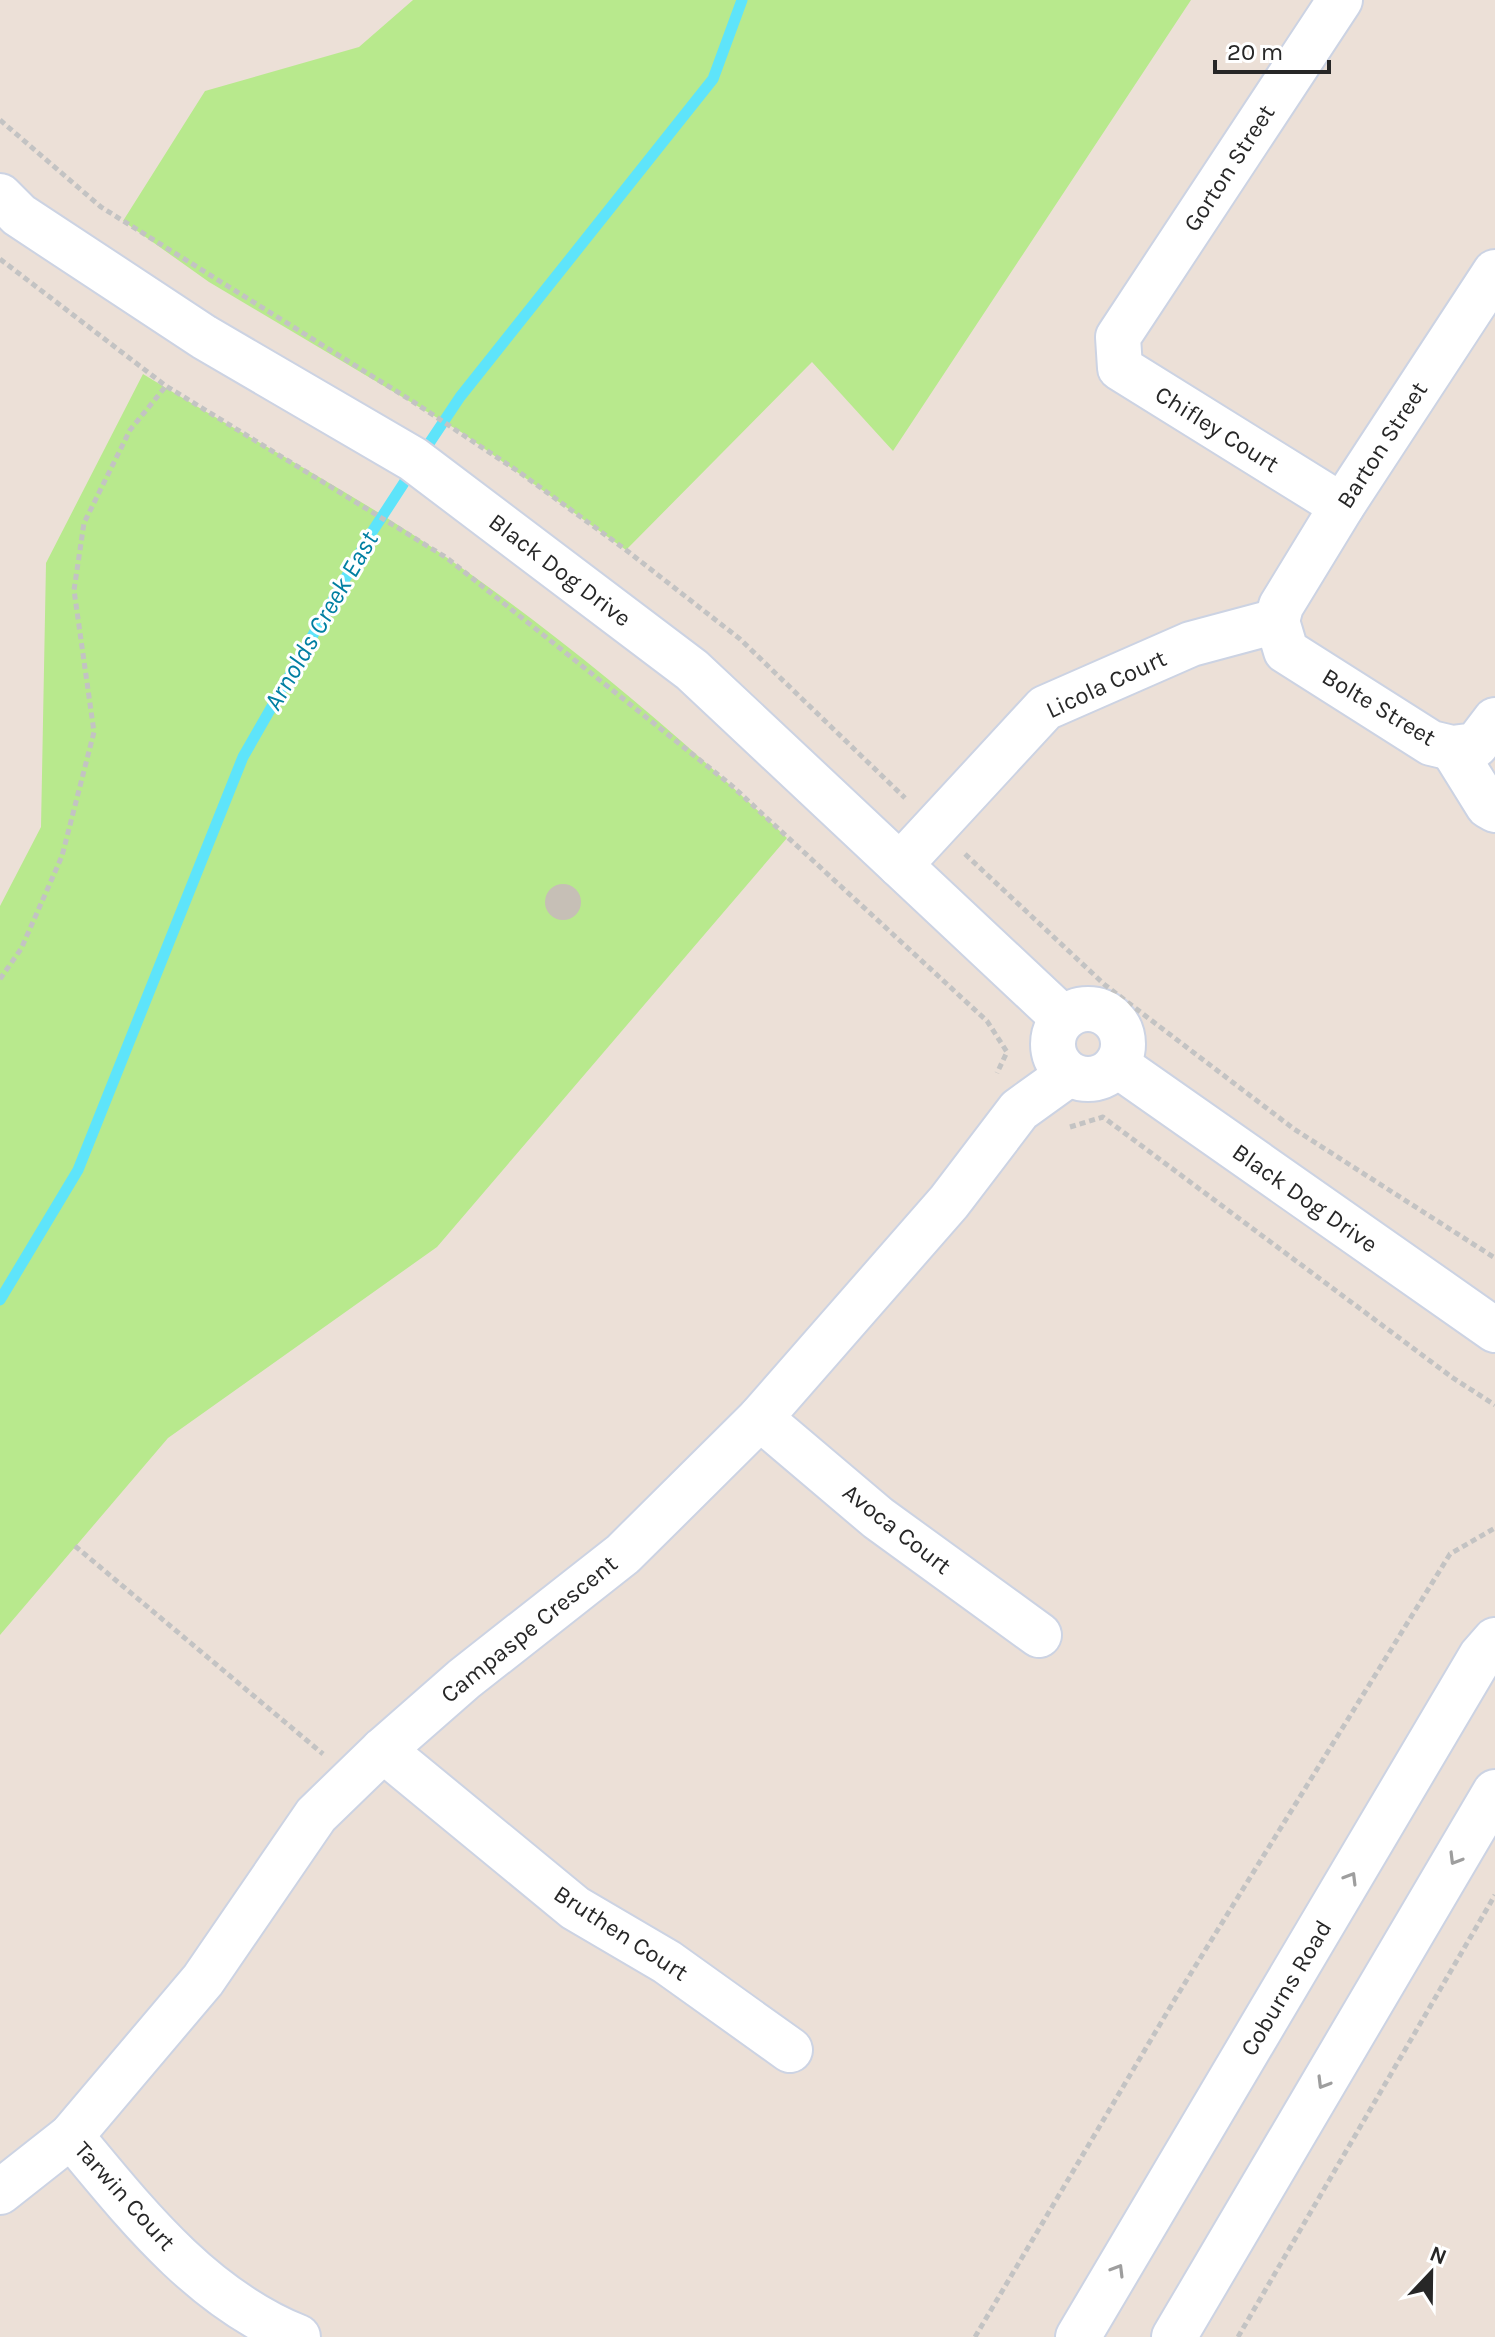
<svg xmlns="http://www.w3.org/2000/svg" width="1495" height="2337" viewBox="0 0 1495 2337" font-family="Karla,sans-serif">
<rect width="100%" height="100%" fill="#ece0d7"/>
<g fill="#b8e98d">
<path d="M413,0H1191L893,451L812,362L626,550L461,432L209,282L123,221L205,91L359,47Z"/>
<path d="M143,374C238,433 337,483 430,546C558,633 675,731 787,838L437,1247L168,1438L0,1635V906L41,827L46,563Z"/>
</g>
<g fill="none" stroke-linecap="round" stroke-linejoin="round">
<g stroke="#5ee4fa" stroke-width="11">
<path d="M422,454L460,397L713,79L742,0"/>
<path d="M0,1300L78,1170L243,757L372,532L413,469"/>
</g>
</g>
<circle fill="#c6bfb6" cx="563" cy="902" r="18"/>
<g fill="none" stroke-linecap="round" stroke-linejoin="round">
<defs>
<g id="street">
<path d="M1340,0L1118,337L1120,368L1342,506"/>
<path d="M1277,621L1281,606L1342,506L1495,272"/>
<path d="M1277,621L1286,651L1431,743L1452,748L1476,745L1495,720"/>
<path d="M1452,748L1488,806L1495,810"/>
<path d="M900,865L1045,708L1191,644L1277,621"/>
<path d="M760,1418L878,1518L1039,1635"/>
<path d="M383,1750L575,1908L667,1962L790,2050"/>
<path d="M71,2136C135,2213 201,2298 298,2337"/>
<path d="M0,2192L71,2136L203,1980L316,1815L383,1750L464,1679L623,1554L760,1418L949,1202L1019,1110L1069,1074"/>
</g>
<g id="secondary">
<path d="M0,196L19,215L204,337L413,459L692,670L1063,1018"/>
<circle cx="1088" cy="1044" r="35"/>
<path d="M1117,1065L1495,1330"/>
<path d="M1078,2337L1481,1656L1495,1640"/>
<path d="M1174,2337L1495,1792"/>
</g>
</defs>
<use href="#street" stroke="#ccd3e3" stroke-width="48"/>
<use href="#secondary" stroke="#ccd3e3" stroke-width="48"/>
<g stroke="#c3c3c3" stroke-width="5" stroke-dasharray="6 4" stroke-linecap="butt">
<path d="M0,120L101,207L412,401L519,472L626,550L740,639L905,798"/>
<path d="M0,259L166,386L447,558L731,785L987,1021L1007,1052L997,1073"/>
<path d="M965,854L1105,985L1294,1129L1495,1258"/>
<path d="M0,979L21,949L62,856L94,732L74,590L84,523L130,430L166,386"/>
<path d="M1070,1127L1103,1117L1453,1378L1495,1405"/>
<path d="M75,1546L323,1754"/>
<path d="M975,2337L1175,1999L1450,1554L1495,1528"/>
<path d="M1238,2337L1495,1895"/>
</g>
<use href="#street" stroke="#fff" stroke-width="44"/>
<use href="#secondary" stroke="#fff" stroke-width="44"/>
</g>
<defs><path id="oneway-chevron" d="M-2-3.5L2.5 0L-2 3.5" fill="none" stroke-width="1.6" stroke-linecap="round" stroke-linejoin="round" transform="scale(2)"/></defs>
<g stroke="#9e9e9e">
<use href="#oneway-chevron" transform="translate(1455 1859) rotate(121)"/>
<use href="#oneway-chevron" transform="translate(1351 1878) rotate(-59)"/>
<use href="#oneway-chevron" transform="translate(1323 2083) rotate(121)"/>
<use href="#oneway-chevron" transform="translate(1118 2270) rotate(-59)"/>
</g>
<g text-anchor="middle" dominant-baseline="central" stroke-width="6" stroke-linejoin="round" paint-order="stroke">
<g font-size="24" fill="#272727" stroke="#fff">
<text transform="translate(1229 168) rotate(-57)">Gorton Street</text>
<text transform="translate(1217 429) rotate(32)">Chifley Court</text>
<text transform="translate(1382 445) rotate(-57)">Barton Street</text>
<text transform="translate(560 570) rotate(37)">Black Dog Drive</text>
<text transform="translate(1106 684) rotate(-25)">Licola Court</text>
<text transform="translate(1379 707) rotate(31)">Bolte Street</text>
<text transform="translate(1305 1198) rotate(35)">Black Dog Drive</text>
<text transform="translate(897 1529) rotate(38)">Avoca Court</text>
<text transform="translate(529 1629) rotate(-39)">Campaspe Crescent</text>
<text transform="translate(621 1933) rotate(33)">Bruthen Court</text>
<text transform="translate(1286 1988) rotate(-59)">Coburns Road</text>
<text transform="translate(125 2196) rotate(48)">Tarwin Court</text>
</g>
<g font-size="26" font-style="italic" fill="#007fa2" stroke="#fff">
<text transform="translate(321 621) rotate(-60)">Arnolds Creek East</text>
</g>
</g>
<g transform="translate(1431 2273) rotate(22)" stroke="#ffffff" stroke-width="6" paint-order="stroke">
<path d="M0-6L14 30L0 20L-14 30Z" fill="#272727"/>
<text y="-12" font-size="22" font-weight="bold" text-anchor="middle" fill="#272727">N</text>
</g>
<path d="M1215 60v12h114v-12" fill="none" stroke="#272727" stroke-width="4"/>
<text x="1227" y="60" font-size="24" fill="#272727" stroke="#ffffff" stroke-width="6" paint-order="stroke">20 m</text>
</svg>
